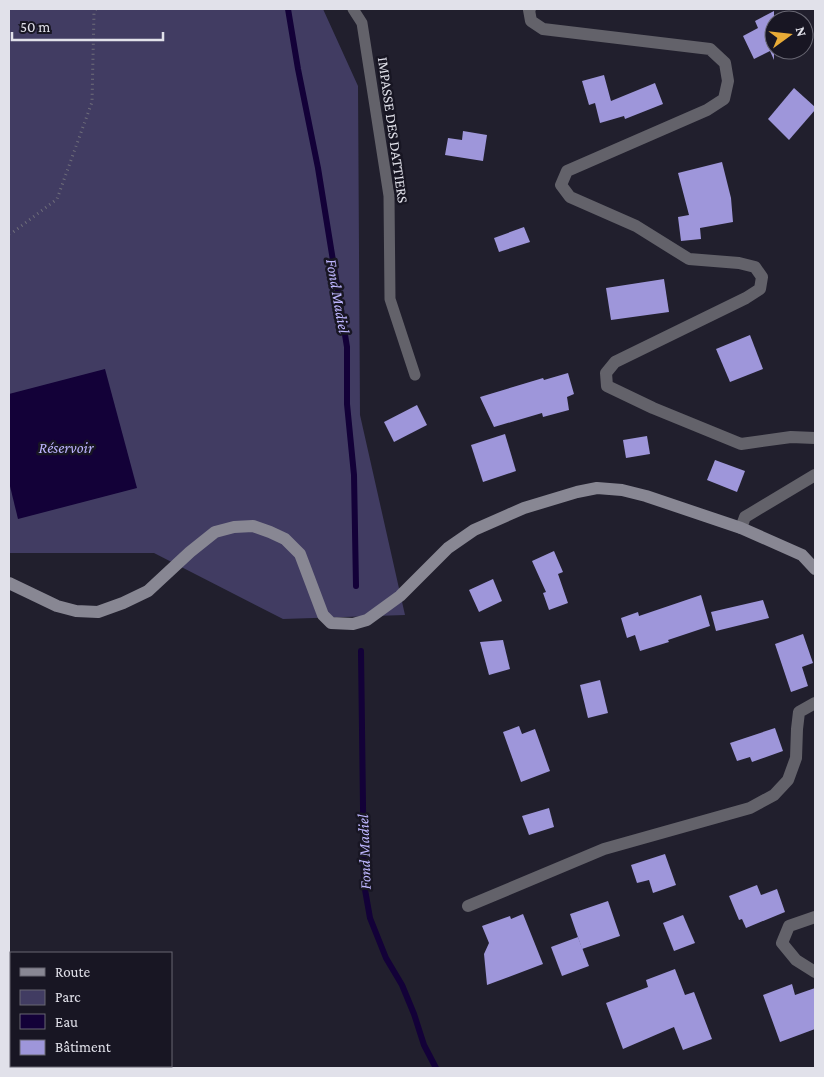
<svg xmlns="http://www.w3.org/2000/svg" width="824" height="1077" viewBox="0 0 824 1077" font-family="'Crimson Pro',serif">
<rect width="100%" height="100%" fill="#211f2d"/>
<path fill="#413c62" d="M9,9H323L358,86L360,415L405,615L283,619L154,553H9Z"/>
<path fill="#130138" d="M105,369L137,488L18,519L9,482V394Z"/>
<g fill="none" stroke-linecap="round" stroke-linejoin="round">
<g stroke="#130138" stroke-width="6">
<path d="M288,9L298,69L318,168L347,347V404L354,475L356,586"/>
<path d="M361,651L364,884L370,918L386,958L402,985L414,1014L424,1045L436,1068"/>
</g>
</g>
<g fill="#9e96da">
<path d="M774,11V60L770,51L754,59L743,36L758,28L755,21Z"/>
<path d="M604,75L611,101L655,83L663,104L625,119L624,116L600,123L595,103L589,105L582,81Z"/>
<path d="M794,88L815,107V110L789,140L768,119Z"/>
<path d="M463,131L487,135L483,161L445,155L448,138L462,140Z"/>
<path d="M722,162L731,198L733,222L700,228L701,239L681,241L678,217L689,215L678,173Z"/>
<path d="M524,227L530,242L499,252L494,238Z"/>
<path d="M664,279L669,312L611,320L606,288Z"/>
<path d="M750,335L763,369L730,382L716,349Z"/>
<path d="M568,373L574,394L567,397L569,410L543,417L542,413L494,427L480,397L543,378L544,380Z"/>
<path d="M417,405L427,425L394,442L384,422Z"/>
<path d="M505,434L516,471L483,482L471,445Z"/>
<path d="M647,436L650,454L626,458L623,440Z"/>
<path d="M715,460L745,471L737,492L707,480Z"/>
<path d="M554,551L563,572L558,574L568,603L549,610L543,593L546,592L532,561Z"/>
<path d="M493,579L502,601L479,612L469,590Z"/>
<path d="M701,595L710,626L668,640L669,642L640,651L635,635L627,638L621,618L638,612L639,616Z"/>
<path d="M763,600L769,618L716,631L711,612Z"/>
<path d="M803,634L813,663L802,667L808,686L791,692L775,644Z"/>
<path d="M503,640L510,669L489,675L480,642Z"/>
<path d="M600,680L608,713L588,718L580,685Z"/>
<path d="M519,726L522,734L535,729L550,771L521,782L503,732Z"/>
<path d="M775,728L783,751L752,762L750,757L737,761L730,743Z"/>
<path d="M549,808L554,827L529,835L522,816Z"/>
<path d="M665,854L676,885L653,893L649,880L637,883L631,865Z"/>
<path d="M757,885L761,895L777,889L785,912L746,928L742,919L739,920L729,896Z"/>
<path d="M608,901L620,936L582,949L570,914Z"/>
<path d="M523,914L543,964L487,985L484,954L489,943L482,926L510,916L511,919Z"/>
<path d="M683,915L695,943L674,951L663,923Z"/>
<path d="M578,937L589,966L562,976L551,947Z"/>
<path d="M675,969L685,995L694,992L712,1039L683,1050L674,1027L623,1049L606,1003L648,987L646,980Z"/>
<path d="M792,984L795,995L815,988V1029L780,1042L763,995Z"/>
</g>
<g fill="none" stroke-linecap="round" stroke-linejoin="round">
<path stroke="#6f6e7a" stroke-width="3" stroke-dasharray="1 4" stroke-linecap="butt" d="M9,234L12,233L57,199L92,102L94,13L96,9"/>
<path stroke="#63626a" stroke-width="11" d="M353,9L362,23L389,196L390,299L415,375"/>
<g stroke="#63626a" stroke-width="12">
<path d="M530,9L529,10L531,21L543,29L710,49L725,63L728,81L724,99L707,110L567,171L561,185L570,197L636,226L689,259L739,263L755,267L762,277L760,289L746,298L615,362L606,373L607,386L653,408L741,444L791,437L815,438"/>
<path d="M741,528L745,517L815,475"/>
<path d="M468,906L604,849L750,808L774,795L788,780L796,758L797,729L799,712L815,703"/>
<path d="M815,917L789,926L782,943L796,960L815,972"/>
</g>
<path stroke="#888793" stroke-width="12" d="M9,583L57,606L76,611L98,612L123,603L148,591L190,552L215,532L234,527L253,526L270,532L285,539L300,554L323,615L331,623L353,624L367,620L400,596L448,548L474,530L524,508L577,492L597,488L622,490L646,496L741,528L802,555L815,569"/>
</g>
<g text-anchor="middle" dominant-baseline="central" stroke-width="5" stroke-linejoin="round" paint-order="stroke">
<g font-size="15" fill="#e1e1ea" stroke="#181623">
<text transform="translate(393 130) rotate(82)">IMPASSE DES DATTIERS</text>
</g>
<g font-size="16" font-style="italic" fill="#beb6ff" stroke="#181623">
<text transform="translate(338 296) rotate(80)">Fond Madiel</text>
<text x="66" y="447">Réservoir</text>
<text transform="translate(364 852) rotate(-92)">Fond Madiel</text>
</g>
</g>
<rect width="824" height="1077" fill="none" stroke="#e1e1ea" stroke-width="20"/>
<rect x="10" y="952" width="162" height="115" fill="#181623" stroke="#686773"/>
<rect x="20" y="968" width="25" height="8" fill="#888793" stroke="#686773"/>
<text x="55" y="977" font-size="15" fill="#e1e1ea">Route</text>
<rect x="20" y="990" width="25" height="15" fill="#413c62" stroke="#686773"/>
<text x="55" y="1002" font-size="15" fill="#e1e1ea">Parc</text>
<rect x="20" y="1014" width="25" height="15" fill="#130138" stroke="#686773"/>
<text x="55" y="1027" font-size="15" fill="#e1e1ea">Eau</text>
<rect x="20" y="1040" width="25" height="15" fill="#9e96da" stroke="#686773"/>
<text x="55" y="1052" font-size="15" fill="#e1e1ea">Bâtiment</text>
<g transform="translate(789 35) rotate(75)"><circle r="24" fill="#181623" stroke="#686773"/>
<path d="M0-4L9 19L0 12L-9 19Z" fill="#e8ab37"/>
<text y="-8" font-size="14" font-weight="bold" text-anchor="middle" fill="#e1e1ea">N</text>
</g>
<path d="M12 32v8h151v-8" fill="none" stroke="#e1e1ea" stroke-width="2.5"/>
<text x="20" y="32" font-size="15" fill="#e1e1ea" stroke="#181623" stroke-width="4" paint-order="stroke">50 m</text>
</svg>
